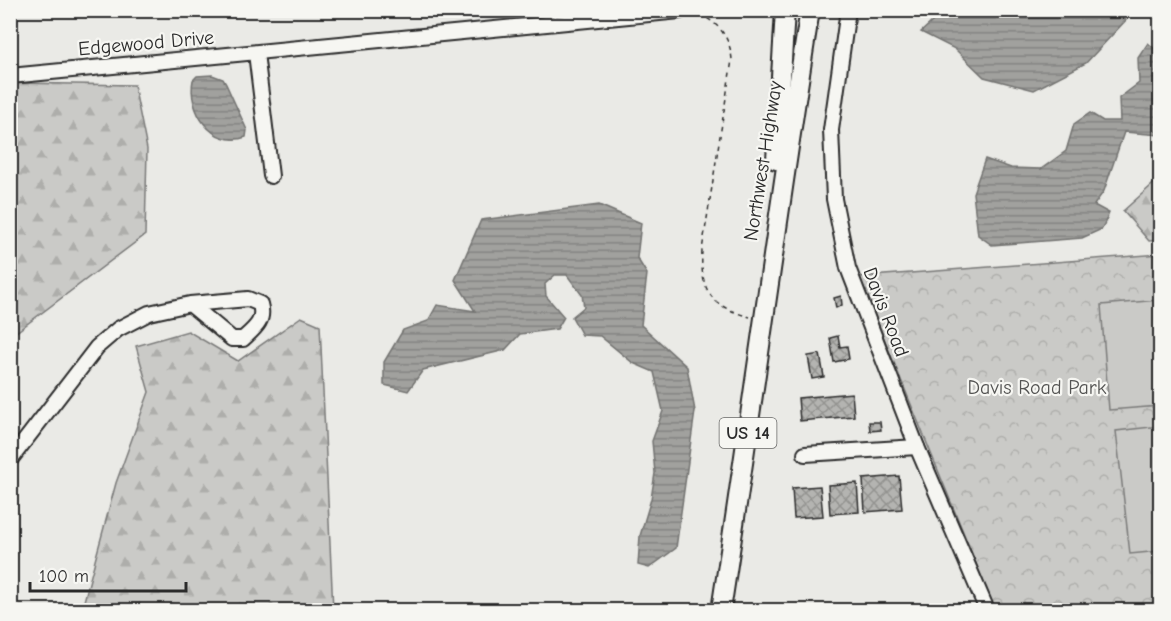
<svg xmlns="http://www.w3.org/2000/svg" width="1171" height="621" viewBox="0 0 1171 621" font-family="'Comic Neue',sans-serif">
<defs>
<pattern id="forest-firs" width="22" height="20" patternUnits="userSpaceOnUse" patternTransform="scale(1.5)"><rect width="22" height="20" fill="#cacac7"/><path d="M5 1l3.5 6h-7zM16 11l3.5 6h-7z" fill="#aeaeab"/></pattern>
<pattern id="park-crowns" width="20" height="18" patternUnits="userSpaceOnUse" patternTransform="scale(1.5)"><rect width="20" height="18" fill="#cacac7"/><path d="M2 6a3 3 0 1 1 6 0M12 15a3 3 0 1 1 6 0" fill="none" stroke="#aeaeab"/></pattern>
<pattern id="water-rules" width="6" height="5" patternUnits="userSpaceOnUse" patternTransform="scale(1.5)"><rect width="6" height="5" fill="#a1a19e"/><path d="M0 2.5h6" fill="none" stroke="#838381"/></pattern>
<pattern id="building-cross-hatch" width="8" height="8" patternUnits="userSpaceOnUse" patternTransform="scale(1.5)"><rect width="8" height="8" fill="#b4b4b1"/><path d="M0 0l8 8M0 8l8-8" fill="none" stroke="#939390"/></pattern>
</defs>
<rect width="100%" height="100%" fill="#eaeae6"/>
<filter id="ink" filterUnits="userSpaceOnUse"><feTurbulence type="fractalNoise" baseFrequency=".0167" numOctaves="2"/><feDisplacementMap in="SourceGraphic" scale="12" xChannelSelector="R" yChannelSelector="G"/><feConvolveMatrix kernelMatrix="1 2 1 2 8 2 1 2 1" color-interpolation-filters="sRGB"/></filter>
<g filter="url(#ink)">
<g fill="url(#forest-firs)" stroke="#7a7a79" stroke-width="1.5">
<path d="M11,83L134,85L147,149L145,235L11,336Z"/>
<path d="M1160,178V240L1149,241L1123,211Z"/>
<path d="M301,317L320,325L333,610H86L83,605L116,483L149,392L136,346L188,331L238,361Z"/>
</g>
<path fill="url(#park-crowns)" stroke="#7a7a79" stroke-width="1.5" d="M1160,254V610H995L859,277Z"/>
<g fill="#cacac7" stroke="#7a7a79" stroke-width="1.5">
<path d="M1160,300V406L1109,410L1101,305Z"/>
<path d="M1160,426V551L1130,554L1116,431Z"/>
</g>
<g fill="url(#water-rules)" stroke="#727270" stroke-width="1.5">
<path d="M944,11L1113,10L1126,20L1086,63L1034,90L984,77L955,49L921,32Z"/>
<path d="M1148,43L1160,53V135L1124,132L1104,191L1094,205L1109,213L1102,229L1082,238L992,245L978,235L973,193L985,159L1011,168L1041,169L1066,151L1074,124L1090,113L1103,121H1120L1119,98L1139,83L1138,58Z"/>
<path d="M212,75L223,79L226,84L247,130L246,137C212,149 187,110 193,80L197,76Z"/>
<path d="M599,205L641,223L637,258L647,274L641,325L687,367L695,411L676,548L649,568L638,565L640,536L651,499L655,473L652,441L663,411L654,372L633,363L600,336L582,335L572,317L584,307L582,295L567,275H555L545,284L546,296L564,317L557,329L520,334L505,350L423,370L408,391L384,385V362L403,330L428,321L437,305L475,311L455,280L481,220Z"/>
</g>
<g fill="url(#building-cross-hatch)" stroke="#2b2b2b" stroke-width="1.5">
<path d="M841,296L842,305L836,308L834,298Z"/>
<path d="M838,336L840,347L847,346L849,359L834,362L830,338Z"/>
<path d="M820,354L824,377L812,379L808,356Z"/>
<path d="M852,393L854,416L800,421L798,398Z"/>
<path d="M869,422H880L881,430L870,431Z"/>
<path d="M899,476L902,509L865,512L863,479Z"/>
<path d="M857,483L859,512L830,514L828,485Z"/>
<path d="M820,486L823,516L794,518L792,488Z"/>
</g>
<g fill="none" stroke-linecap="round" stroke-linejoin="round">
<defs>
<g id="minor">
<path d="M848,10L831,130L834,199L848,268L917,447L987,610"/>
<path d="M256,53L271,176"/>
<path d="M10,76L680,11"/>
<path d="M805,454L917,447"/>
<path d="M10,460L97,347L118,329L149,313L190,304L248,299L260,304C265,321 255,328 243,339H232L190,304"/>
</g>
<g id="major">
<path d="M776,160L785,10"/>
<path d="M721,610C752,411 778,210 810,10"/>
</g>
</defs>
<use href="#minor" stroke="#2b2b2b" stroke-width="18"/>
<use href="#major" stroke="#2b2b2b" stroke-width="22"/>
<path stroke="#2b2b2b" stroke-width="1.5" stroke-dasharray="4.5 4.5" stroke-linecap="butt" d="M691,11C715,19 730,34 732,60L702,250C700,291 710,306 750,317"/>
<use href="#minor" stroke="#f6f6f2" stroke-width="14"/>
<use href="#major" stroke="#f6f6f2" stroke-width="18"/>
</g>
</g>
<g text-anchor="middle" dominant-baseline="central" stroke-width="4.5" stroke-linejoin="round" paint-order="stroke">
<rect fill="#f6f6f2" stroke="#686867" stroke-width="1.5" x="719.5" y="418" width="57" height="30" rx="4.5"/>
<g font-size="18" font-weight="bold" fill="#2b2b2b">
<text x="748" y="433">US 14</text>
</g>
<g font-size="20" fill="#2b2b2b" stroke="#f6f6f2">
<text transform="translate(146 43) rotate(-5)">Edgewood Drive</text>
<text transform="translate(763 161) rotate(-81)">Northwest Highway</text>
<text transform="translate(886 312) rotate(69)">Davis Road</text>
</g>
<g font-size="20" fill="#535352" stroke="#f6f6f2">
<text x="1037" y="387">Davis Road Park</text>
</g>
</g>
<rect width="1171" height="621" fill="none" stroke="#f6f6f2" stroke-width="36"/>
<rect x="18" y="18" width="1135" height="585" fill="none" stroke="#2b2b2b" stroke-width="2" filter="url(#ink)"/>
<path d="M30 582v9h156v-9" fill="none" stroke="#2b2b2b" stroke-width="3"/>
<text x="39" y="582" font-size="18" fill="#2b2b2b" stroke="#f6f6f2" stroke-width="4.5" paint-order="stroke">100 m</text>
</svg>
